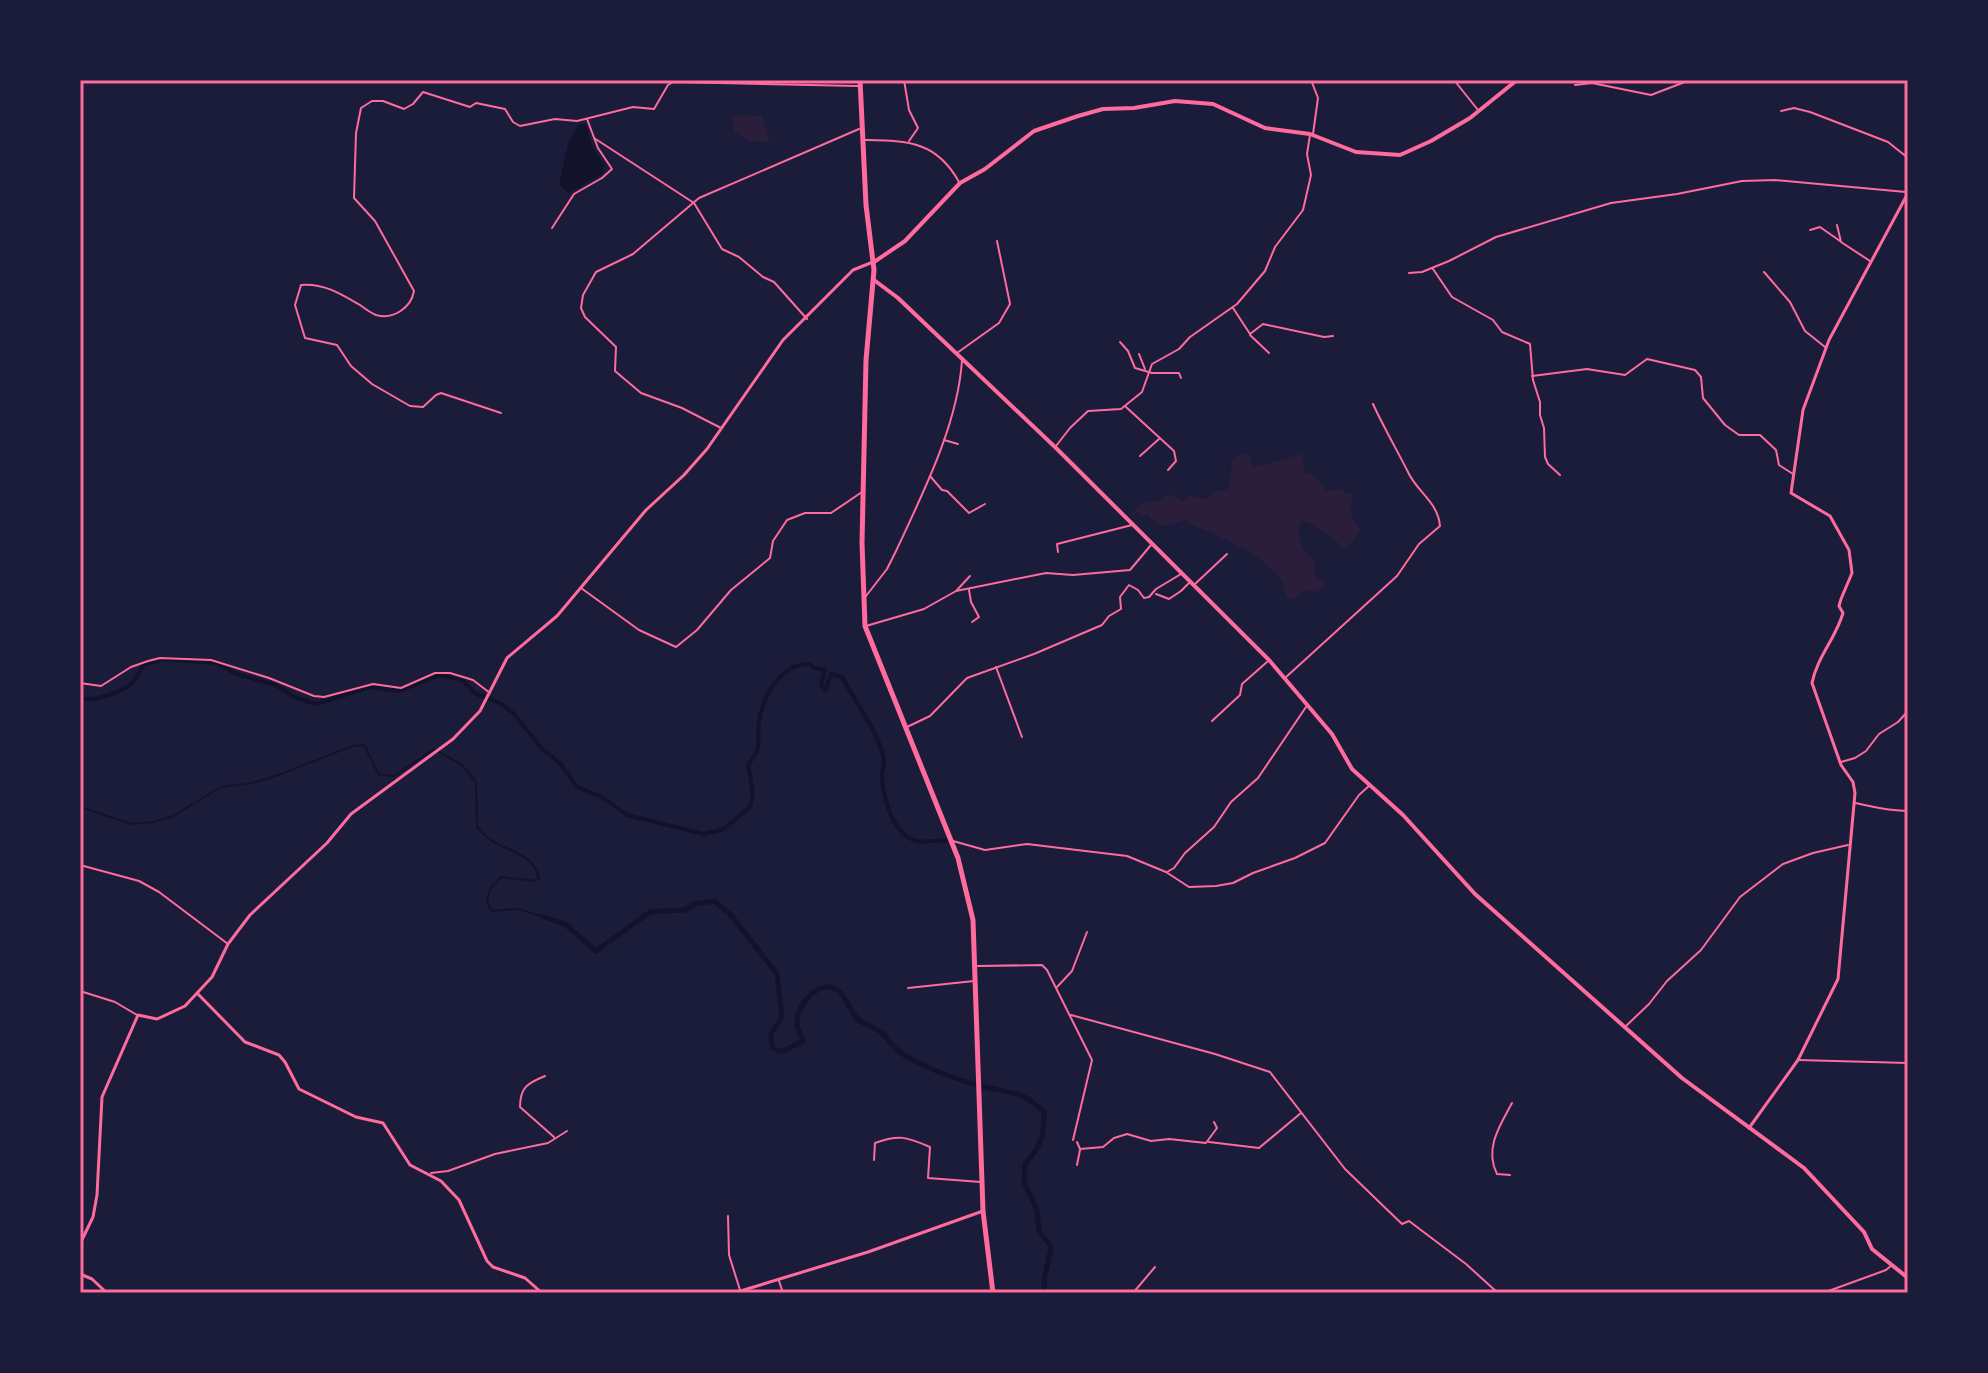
<svg xmlns="http://www.w3.org/2000/svg" width="1988" height="1373" viewBox="0 0 1988 1373" font-family="Raleway,sans-serif">
<rect width="100%" height="100%" fill="#1b1b3a"/>
<g fill="#2a1e3b">
<path d="M732,115L762,116L770,142L748,141L734,131Z"/>
<path d="M1243,453L1250,456L1253,468L1300,454L1303,459L1304,474L1311,473C1318,478 1320,485 1328,491L1343,488L1346,494L1352,493L1351,514L1360,530L1348,547L1345,548L1314,525L1304,521L1299,524C1297,537 1303,554 1315,560V576L1324,583L1325,588L1316,592L1305,590L1296,599L1288,598C1284,590 1283,581 1277,575C1254,548 1216,537 1184,520C1169,525 1160,531 1148,515L1142,516L1139,512L1131,515L1141,503L1158,501L1170,494L1183,502L1190,496L1206,499L1213,492L1229,489L1232,461Z"/>
</g>
<path fill="#12122b" d="M579,124H586L593,148L605,166L602,174L569,193L559,185L568,144Z"/>
<g fill="none" stroke-linecap="round" stroke-linejoin="round">
<path stroke="#12122b" stroke-width="2" d="M80,807L131,824L153,822L173,816L221,787L252,783L276,776L352,746L364,745L379,775L394,776L434,749L462,765L476,782L477,827C481,831 486,837 491,840C510,853 533,852 539,879L533,881L502,877C491,885 482,898 492,911L518,909L541,916"/>
<path stroke="#12122b" stroke-width="4" d="M80,698C92,703 126,691 134,681C138,676 140,670 144,664L164,659L217,663L236,674L276,685L294,697L316,704L370,687L399,691L440,675L462,680L476,694L500,703L513,713L543,750L560,763L577,787L602,797L627,815L704,834L724,829L750,807L753,793L748,764C764,747 756,742 759,722C763,696 780,664 809,664L814,668L825,670L821,685L825,691L831,674L842,677C856,703 875,727 883,755C886,764 881,770 882,779C884,800 893,835 917,841C927,843 937,839 948,841"/>
<path stroke="#12122b" stroke-width="5" d="M541,916L565,924L596,951L650,912L685,910L695,904L714,901L730,914L777,974L782,1017L771,1034L772,1047L781,1052L803,1041C802,1036 798,1030 797,1024C796,1009 811,989 826,987C846,986 847,1011 859,1020C865,1025 874,1027 881,1032C887,1037 891,1045 897,1050C916,1065 965,1083 989,1088C1014,1093 1025,1093 1044,1112C1044,1137 1041,1146 1025,1164L1024,1182L1037,1210L1039,1231L1051,1247L1044,1280L1045,1293"/>
<g stroke="#ff6b9d" stroke-width="2">
<path d="M904,80L909,110L918,128L909,141"/>
<path d="M1311,80L1318,98L1313,134"/>
<path d="M1454,80L1478,110"/>
<path d="M1575,85L1592,83L1651,95L1690,80"/>
<path d="M1781,111L1794,108L1810,112L1888,142L1908,158"/>
<path d="M594,138L694,203L722,249L739,257L763,277L774,282L807,319"/>
<path d="M863,140C906,141 936,140 959,182"/>
<path d="M1837,225L1841,242L1870,261"/>
<path d="M552,228L574,194L602,178L612,169L598,148L587,119"/>
<path d="M1810,230L1820,227L1840,241"/>
<path d="M1433,269L1452,297L1493,320L1502,332L1530,344L1533,380L1540,402V415L1544,428L1545,457L1548,464L1560,475"/>
<path d="M1764,272L1790,302L1805,331L1825,347"/>
<path d="M1409,273L1422,272L1449,261L1496,237L1611,203L1677,194L1742,181L1775,180L1906,192"/>
<path d="M1233,308L1250,334L1263,324L1324,337L1333,336"/>
<path d="M1250,335L1269,353"/>
<path d="M1120,342L1128,351L1135,368L1152,373H1179L1181,378"/>
<path d="M957,353L999,323L1010,304L997,241"/>
<path d="M1139,354L1145,369"/>
<path d="M1532,376L1587,369L1625,375L1647,359L1695,370L1701,377L1703,398L1725,425L1739,435H1760L1776,450L1779,465L1793,474"/>
<path d="M1126,407L1174,451L1176,461L1168,470"/>
<path d="M501,413L441,393L436,395L423,407L410,406L372,384L351,366L337,345L305,338L295,305L301,285C324,283 341,294 360,305C364,308 371,313 376,315C393,320 411,308 414,291L375,221L354,198L356,133L361,108L372,101H383L404,109L413,104L423,92L470,107L476,103L505,109L513,122L520,126L555,119L577,121L633,107L654,109L668,85L673,82L858,86"/>
<path d="M721,428L682,408L641,393L615,371L616,347L585,317L581,308L583,295L596,272L633,254L699,198L859,129"/>
<path d="M944,440L958,444"/>
<path d="M1056,446L1070,428L1088,411L1121,409L1142,392L1152,364L1179,349L1190,337L1237,304L1265,271L1275,247L1303,210L1311,175L1307,154L1310,135"/>
<path d="M1140,456L1159,439"/>
<path d="M930,476L942,490L947,491L969,513L985,504"/>
<path d="M1058,552L1057,544L1132,525"/>
<path d="M1195,584L1227,554"/>
<path d="M581,588L639,630L676,647L697,630L731,590L770,558L773,541L787,520L805,513H831L862,492"/>
<path d="M957,590L970,576"/>
<path d="M969,590L971,602L979,617L972,622"/>
<path d="M1156,594L1169,599L1181,591L1190,582"/>
<path d="M866,596L887,569L896,551C923,493 958,424 962,360"/>
<path d="M866,626L924,609L956,591L1046,573L1073,575L1130,570L1151,545"/>
<path d="M996,667L1022,737"/>
<path d="M1285,678L1397,576L1419,544L1440,526C1438,502 1417,492 1408,472C1397,450 1384,428 1373,404"/>
<path d="M80,683L101,686L131,667L148,661L160,658L211,660L269,678L314,696L324,697L373,684L401,688L435,673H450L473,680L490,693"/>
<path d="M1212,721L1240,695L1242,684L1267,662"/>
<path d="M907,727L930,716L967,678L1034,654L1102,625L1109,616L1121,609L1120,597L1129,585L1138,590L1144,598L1149,597L1156,589L1181,574"/>
<path d="M1841,762L1855,758L1866,751L1879,734L1898,722L1908,711"/>
<path d="M1855,803C1874,807 1888,811 1908,811"/>
<path d="M953,841L985,850L1027,844L1127,856L1166,872L1189,887L1216,886L1233,883L1253,873L1295,858L1325,843L1359,795L1370,785"/>
<path d="M80,865L139,881L159,892L228,944"/>
<path d="M1167,872L1174,868L1185,853L1214,827L1231,802L1258,778L1306,707"/>
<path d="M978,966L1042,965L1047,970L1092,1060L1073,1140"/>
<path d="M1057,987L1072,971L1087,932"/>
<path d="M908,988L974,981"/>
<path d="M80,991L115,1002L137,1015"/>
<path d="M1071,1015L1215,1054L1270,1072L1345,1169L1402,1224L1409,1221L1466,1264L1498,1293"/>
<path d="M1626,1026L1649,1004L1667,981L1701,950L1740,897L1783,864L1813,853L1848,845"/>
<path d="M1798,1060L1908,1063"/>
<path d="M545,1076C528,1083 520,1087 520,1107L554,1137"/>
<path d="M1077,1142L1080,1149L1103,1147L1114,1138L1127,1134L1151,1141L1169,1139L1206,1143L1217,1128L1214,1122"/>
<path d="M1209,1142L1259,1148L1301,1113"/>
<path d="M874,1160L875,1143C899,1134 907,1137 930,1147L928,1178L981,1182"/>
<path d="M1077,1165L1080,1150"/>
<path d="M431,1173L448,1171L495,1154L548,1143L567,1131"/>
<path d="M1508,1175H1510L1497,1174C1484,1149 1500,1125 1512,1103"/>
<path d="M728,1216L729,1255L740,1290"/>
<path d="M779,1281L783,1293"/>
<path d="M1133,1293L1155,1267"/>
<path d="M1823,1293L1886,1270L1892,1265"/>
</g>
<path stroke="#ff6b9d" stroke-width="3" d="M80,1244L93,1217L97,1195L102,1097L138,1015L157,1019L185,1006L212,977L228,944L250,915L327,843L351,814L453,739L480,711L507,658L557,616L646,510L684,475L707,449L783,340L853,270L873,262"/>
<g stroke="#ff6b9d" stroke-width="3">
<path d="M197,993L245,1042L279,1055L285,1062L299,1089L356,1117L383,1123L410,1165L441,1181L459,1200L487,1261L493,1267L525,1278L542,1293"/>
<path d="M1749,1128L1798,1060L1838,979L1855,793L1853,782L1841,765L1812,683C1817,657 1836,638 1843,613L1839,606L1841,599L1852,573L1849,550L1830,516L1791,493L1803,410L1829,340L1908,193"/>
<path d="M80,1274L92,1279L107,1293"/>
<path d="M734,1293L868,1252L983,1211"/>
</g>
<g stroke="#ff6b9d" stroke-width="4">
<path d="M874,262L905,241L960,183L985,169L1034,131L1078,116L1103,109L1134,108L1175,101L1213,104L1265,128L1310,134L1356,152L1400,155L1431,141L1470,118L1517,80"/>
<path d="M874,280L898,298L1055,447L1269,660L1332,734L1352,769L1403,815L1475,894L1682,1078L1804,1168L1864,1232L1872,1249L1908,1278"/>
</g>
<path stroke="#ff6b9d" stroke-width="5" d="M860,80L866,205L874,270L866,360L862,543L865,626L958,858L973,920L983,1211L993,1293"/>
</g>
<rect width="1988" height="1373" fill="none" stroke="#1b1b3a" stroke-width="164"/>
<rect x="82" y="82" width="1824" height="1209" fill="none" stroke="#ff6b9d" stroke-width="3"/>
</svg>
